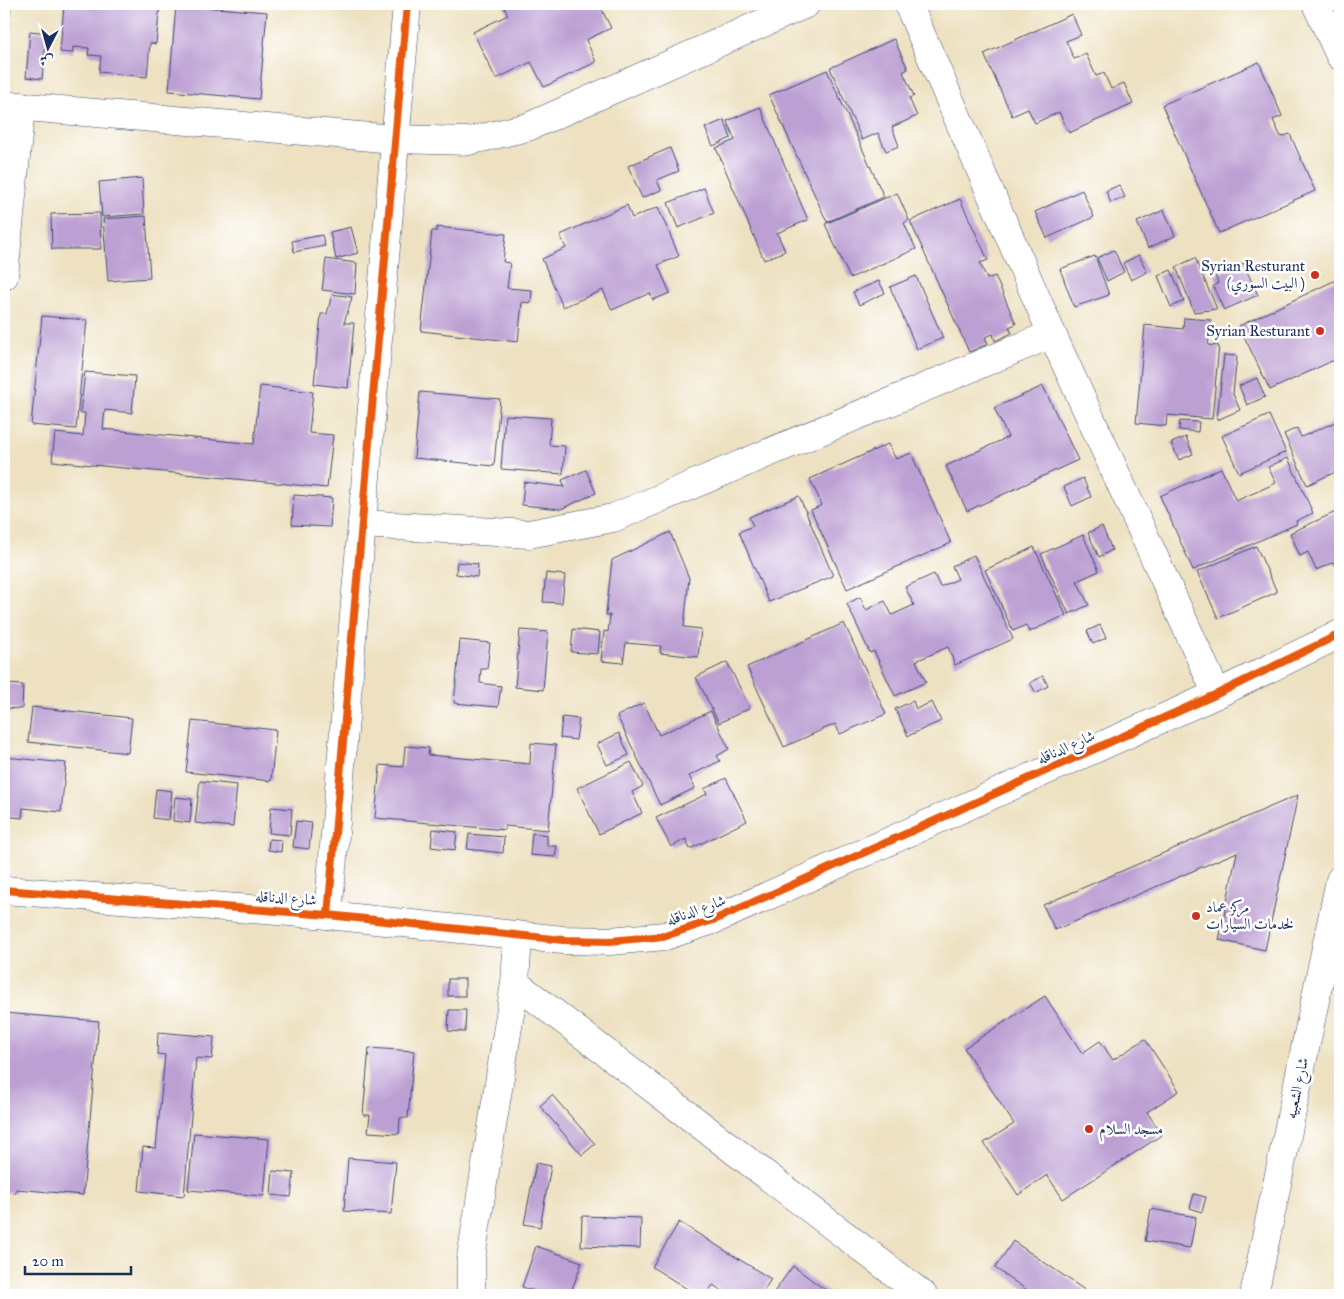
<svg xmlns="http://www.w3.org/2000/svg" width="1344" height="1299" viewBox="0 0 1344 1299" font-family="'IM FELL Great Primer',Amiri,serif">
<rect width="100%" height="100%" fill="#fff"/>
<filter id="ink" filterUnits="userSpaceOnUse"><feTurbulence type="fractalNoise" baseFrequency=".02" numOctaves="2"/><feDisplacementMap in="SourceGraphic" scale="10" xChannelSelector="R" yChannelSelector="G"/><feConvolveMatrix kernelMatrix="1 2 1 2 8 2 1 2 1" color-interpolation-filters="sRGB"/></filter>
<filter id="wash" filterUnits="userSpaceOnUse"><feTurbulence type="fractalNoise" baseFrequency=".0096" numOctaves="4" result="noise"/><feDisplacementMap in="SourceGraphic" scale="20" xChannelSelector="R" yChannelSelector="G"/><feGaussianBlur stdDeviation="1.12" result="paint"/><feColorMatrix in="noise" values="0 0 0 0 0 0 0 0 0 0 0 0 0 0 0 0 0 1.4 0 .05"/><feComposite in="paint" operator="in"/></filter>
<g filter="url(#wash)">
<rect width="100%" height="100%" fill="#eee1c1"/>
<g id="blocks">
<g fill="#bc9fd3">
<path d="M4,4H11L7,44L4,43Z"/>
<path d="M64,4H160L156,44L150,43L147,77L99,72L101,56L88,55L89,48L73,47V53L60,52Z"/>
<path d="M510,4H525L526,6L531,4H599L611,28L586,40L596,62L544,87L531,62L496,79L473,32L508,15L504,7Z"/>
<path d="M176,5L267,12L259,99L169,91Z"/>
<path d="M1072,14L1081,35L1066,41L1074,59L1086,54L1096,76L1104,73L1111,89L1124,83L1133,104L1069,133L1059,112L1035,123L1028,109L1012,116L984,54Z"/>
<path d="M30,31L47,33L42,79L26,77Z"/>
<path d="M894,39L908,69L903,72L914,96L909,98L917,116L892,127L899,146L886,151L878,133L862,140L830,68Z"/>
<path d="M1259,62L1282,116L1273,120L1281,137L1290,134L1315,191L1219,233L1162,105Z"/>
<path d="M827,70L884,197L827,222L769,95Z"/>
<path d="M760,107L808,220L777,233L785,251L764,260L716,148L735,140L727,121Z"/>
<path d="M724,120L731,138L713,146L705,128Z"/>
<path d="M670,148L679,171L657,180L661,190L642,198L628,166Z"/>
<path d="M142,178L144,214L102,217L99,182Z"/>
<path d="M1119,185L1125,197L1111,203L1106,191Z"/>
<path d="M704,188L714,213L678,228L668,203Z"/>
<path d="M1082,190L1094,217L1047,238L1035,212Z"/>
<path d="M897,193L909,220L904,223L916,249L850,278L825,224Z"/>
<path d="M960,199L988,260L980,263L987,279L995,276L1016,324L1009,327L1012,333L995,341L993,334L985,337L988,344L969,352L910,221Z"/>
<path d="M627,205L632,218L658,207L679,256L658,265L670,293L653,300L650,293L612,310L603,290L563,307L542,259L566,248L560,235Z"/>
<path d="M1164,210L1175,236L1148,248L1137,222Z"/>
<path d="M100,213L101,249H52L51,214Z"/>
<path d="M146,216L150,278L108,281L103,219Z"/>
<path d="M351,227L358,253L336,259L330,232Z"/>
<path d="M437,227L506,234L503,262L510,263L507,288L532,290L531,303L522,302L518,342L421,331L432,231H437Z"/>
<path d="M322,235L325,246L294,252L292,241Z"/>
<path d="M1114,250L1124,272L1107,281L1097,258Z"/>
<path d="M1139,255L1147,272L1131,280L1123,263Z"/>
<path d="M1095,256L1109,295L1074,307L1060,269Z"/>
<path d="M1195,258L1217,309L1194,312L1176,267Z"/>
<path d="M326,259L357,263L355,294L322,290Z"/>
<path d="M1243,263L1258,295L1224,310L1213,286L1218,283L1215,275Z"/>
<path d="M1171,270L1184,301L1171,307L1158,276Z"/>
<path d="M916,276L943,338L917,349L890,287Z"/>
<path d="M1340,278V361H1332L1270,390L1239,326Z"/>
<path d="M879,281L885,293L859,305L853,292Z"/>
<path d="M332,294L352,297L344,323H354L348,388L314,384L321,314H327Z"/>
<path d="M42,316L87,320L76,429L31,425Z"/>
<path d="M1184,318L1211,320L1208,345L1219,346L1212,419L1167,415L1166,426L1136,423L1145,325L1183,329Z"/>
<path d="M1224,355L1237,356L1233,394L1240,410L1217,420Z"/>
<path d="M85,372L135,376L132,413L105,410L103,429L254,444L260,386L313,392L309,433L333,435L327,488L52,461L55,433L83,436L85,413H80Z"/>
<path d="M1257,378L1265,397L1247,405L1239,386Z"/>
<path d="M1043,386L1078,460L967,511L946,466L1008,437L994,408Z"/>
<path d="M420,392L500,399L494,466L414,458Z"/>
<path d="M505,415L551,418L549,445L565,446L563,474L501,469Z"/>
<path d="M1269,415L1286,452L1239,473L1222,436Z"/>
<path d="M1340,420V470L1307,485L1284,434L1297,428L1301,437Z"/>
<path d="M1180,421L1199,422L1198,432L1179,430Z"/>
<path d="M1186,437L1193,454L1179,460L1171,443Z"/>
<path d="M888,444L896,459L911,453L951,543L847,589L811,510L822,505L810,479Z"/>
<path d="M1288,458L1313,513L1296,521L1297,524L1193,570L1160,496L1221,468L1236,501L1276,483L1268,467Z"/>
<path d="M586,470L596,493L561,509L522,505L524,482L565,487L562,480Z"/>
<path d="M1083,478L1091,497L1072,506L1064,487Z"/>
<path d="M294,495L332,498L330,527L292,525Z"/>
<path d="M799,496L833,576L769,602L739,532L753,526L749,517Z"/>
<path d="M1340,510V563L1335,565L1334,562L1316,570L1308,552L1300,556L1290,533Z"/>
<path d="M1102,526L1112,550L1099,557L1088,533Z"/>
<path d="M670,532L689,578L684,627L701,629L698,657L660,653L661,646L626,643L623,663L601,661L604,631L608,632L610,615H606L612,560Z"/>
<path d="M1083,535L1099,571L1077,581L1089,605L1069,614L1041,554Z"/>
<path d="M1256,546L1277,592L1218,618L1197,572Z"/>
<path d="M1034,547L1066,615L1029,632L1026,625L1013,631L985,570Z"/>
<path d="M974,555L1013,639L955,665L948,647L916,661L926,682L895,696L874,651L870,653L847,604L860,597L866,610L885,601L892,615L914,605L905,587L934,574L940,587L958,579L952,566Z"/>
<path d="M457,562L478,564L477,577L456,574Z"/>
<path d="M546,573L565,575L562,603L543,602Z"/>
<path d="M844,623L886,714L840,734L835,724L784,747L747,667Z"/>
<path d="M1100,625L1106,638L1093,644L1087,631Z"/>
<path d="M573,629L600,632L598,654L571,652Z"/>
<path d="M520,630L548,632L543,690L515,687Z"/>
<path d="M460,640L490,643L487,669H481L480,683L501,686L498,707L454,703Z"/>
<path d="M727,662L750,708L719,723L696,677Z"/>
<path d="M1043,676L1048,686L1036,693L1030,683Z"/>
<path d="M5,684L23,685L22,709L4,708Z"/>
<path d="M913,701L916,709L932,702L941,721L908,736L895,709Z"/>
<path d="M644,703L659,735L711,711L729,749L717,756L720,761L689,776L695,788L660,805L617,716Z"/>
<path d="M32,707L132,718L128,753L28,742Z"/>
<path d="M562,717L579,719L576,740L560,738Z"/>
<path d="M192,721L276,730L271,781L186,772Z"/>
<path d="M619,733L629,755L607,765L597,744Z"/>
<path d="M531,743L556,745L548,830L505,826V830L375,818L380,765L403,767L405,746L429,748L428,755L530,764Z"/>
<path d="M4,757L66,763L61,812L23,808L22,818L4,816Z"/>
<path d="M631,762L643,786L632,792L642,813L599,834L577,788Z"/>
<path d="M726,778L747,821L690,849L686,839L671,847L656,818L707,794L704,789Z"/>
<path d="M200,781L237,785L233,827L195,823Z"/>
<path d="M156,789L172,791L169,820L153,818Z"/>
<path d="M1298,795L1265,950L1219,940L1237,852L1055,930L1043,905Z"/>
<path d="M175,797L192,799L190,823L173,821Z"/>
<path d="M271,807L292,809L290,835L269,833Z"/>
<path d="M296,821L312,823L309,849L293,847Z"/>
<path d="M433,829L457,832L455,850L431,847Z"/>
<path d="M532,833L547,835V846H557L555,857L530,855Z"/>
<path d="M469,834L504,837L503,853L467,849Z"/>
<path d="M269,839L282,840L281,852L268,850Z"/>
<rect x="448" y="979" width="17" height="17"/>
<path d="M1045,996L1082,1053L1100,1041L1113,1060L1145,1039L1179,1091L1147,1112L1162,1135L1063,1199L1047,1175L1018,1195L984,1143L1014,1124L964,1048Z"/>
<path d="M449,1010H466L465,1032L448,1031Z"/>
<path d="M4,1013L99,1021L83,1195L16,1189V1193L4,1192Z"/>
<path d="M158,1032L214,1037L212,1059L196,1058L184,1196L139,1191L143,1147L156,1148L165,1055L157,1054Z"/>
<path d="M369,1048L414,1051L408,1118H400L399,1134L368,1132L370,1115H363Z"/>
<path d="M552,1095L595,1144L582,1155L540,1106Z"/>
<path d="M194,1133L269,1139L264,1196L188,1190Z"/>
<path d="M348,1158L396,1162L391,1214L344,1211Z"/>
<path d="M536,1163L551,1166L540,1227L524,1224Z"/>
<path d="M273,1171L294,1173L291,1197L271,1195Z"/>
<path d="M1194,1194L1206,1197L1202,1212L1190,1208Z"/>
<path d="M1151,1209L1196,1217L1190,1248L1145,1241Z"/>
<path d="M582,1216L641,1218L640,1248L581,1246Z"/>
<path d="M679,1222L771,1279L761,1295H729L713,1285L706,1295H697L652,1267Z"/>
<path d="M1013,1241L1092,1295H1034L995,1268Z"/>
<path d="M536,1246L582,1262L570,1295H547L522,1287Z"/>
<path d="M793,1266L832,1295H772Z"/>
</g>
</g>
</g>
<g filter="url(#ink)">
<use href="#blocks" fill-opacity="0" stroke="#3b4a6d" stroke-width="1"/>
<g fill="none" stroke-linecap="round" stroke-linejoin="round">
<defs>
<g id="street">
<path d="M908,4L1052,334L1217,694"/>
<path d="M4,105L394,139L469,141L528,127L806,4"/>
<path d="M4,276L21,106"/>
<path d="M362,524L529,534L613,518L1052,334"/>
<path d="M328,915L407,4"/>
<path d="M515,983L923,1295"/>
<path d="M471,1295V1258L515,983L518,936"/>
</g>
<g id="secondary">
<path d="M1316,4L1340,56"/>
<path d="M4,890L328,915L563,940L610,941L665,936L716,919L1217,694L1340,634"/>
<path d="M1254,1295L1340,880"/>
</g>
</defs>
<use href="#street" stroke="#3b4a6d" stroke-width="29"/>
<use href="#secondary" stroke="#3b4a6d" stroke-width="29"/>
<use href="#street" stroke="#fff" stroke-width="28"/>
<use href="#secondary" stroke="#fff" stroke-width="28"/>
<defs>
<g id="cycleway">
<path d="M4,890L328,915L563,940L610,941L665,936L716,919L1217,694L1340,634"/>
<path d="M328,915L407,4"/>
</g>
</defs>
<use href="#cycleway" stroke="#fff" stroke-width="11"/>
<use href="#cycleway" stroke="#e8590c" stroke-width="8"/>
</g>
</g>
<g fill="#c8321e" stroke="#fff" stroke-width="2">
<circle cx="1315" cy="275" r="5"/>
<circle cx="1320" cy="331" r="5"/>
<circle cx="1196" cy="916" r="5"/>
<circle cx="1089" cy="1129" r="5"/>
</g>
<g text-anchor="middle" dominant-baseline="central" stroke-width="5" stroke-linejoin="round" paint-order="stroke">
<g font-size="15" fill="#1b2f5e" stroke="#fff" text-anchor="end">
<text x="1305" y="266">Syrian Resturant<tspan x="1305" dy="17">(البيت السوري )</tspan></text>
<text x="1310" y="331">Syrian Resturant</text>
<text x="1206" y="907" text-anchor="start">مركز عماد<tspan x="1206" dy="17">لخدمات السيارات</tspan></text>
<text x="1099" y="1129" text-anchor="start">مسجد السلام</text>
</g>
<g font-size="15" fill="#1b2f5e" stroke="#fff">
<text transform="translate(1066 747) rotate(-24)">شارع الدناقله</text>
<text transform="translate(286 898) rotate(4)">شارع الدناقله</text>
<text transform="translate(696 910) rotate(-20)">شارع الدناقله</text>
<text transform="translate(1297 1088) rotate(-78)">شارع الشعبيه</text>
</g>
</g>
<rect width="1344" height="1299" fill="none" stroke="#fff" stroke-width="20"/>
<g transform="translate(48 48) rotate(186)" stroke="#ffffff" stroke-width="4" paint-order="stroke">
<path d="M0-4L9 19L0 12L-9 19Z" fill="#1b2f5e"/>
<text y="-8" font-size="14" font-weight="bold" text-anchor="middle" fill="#1b2f5e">ش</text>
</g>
<path d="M25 1266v8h106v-8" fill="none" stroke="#1b2f5e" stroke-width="2.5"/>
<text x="32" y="1266" font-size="15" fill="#1b2f5e" stroke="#ffffff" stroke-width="4" paint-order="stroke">20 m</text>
</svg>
